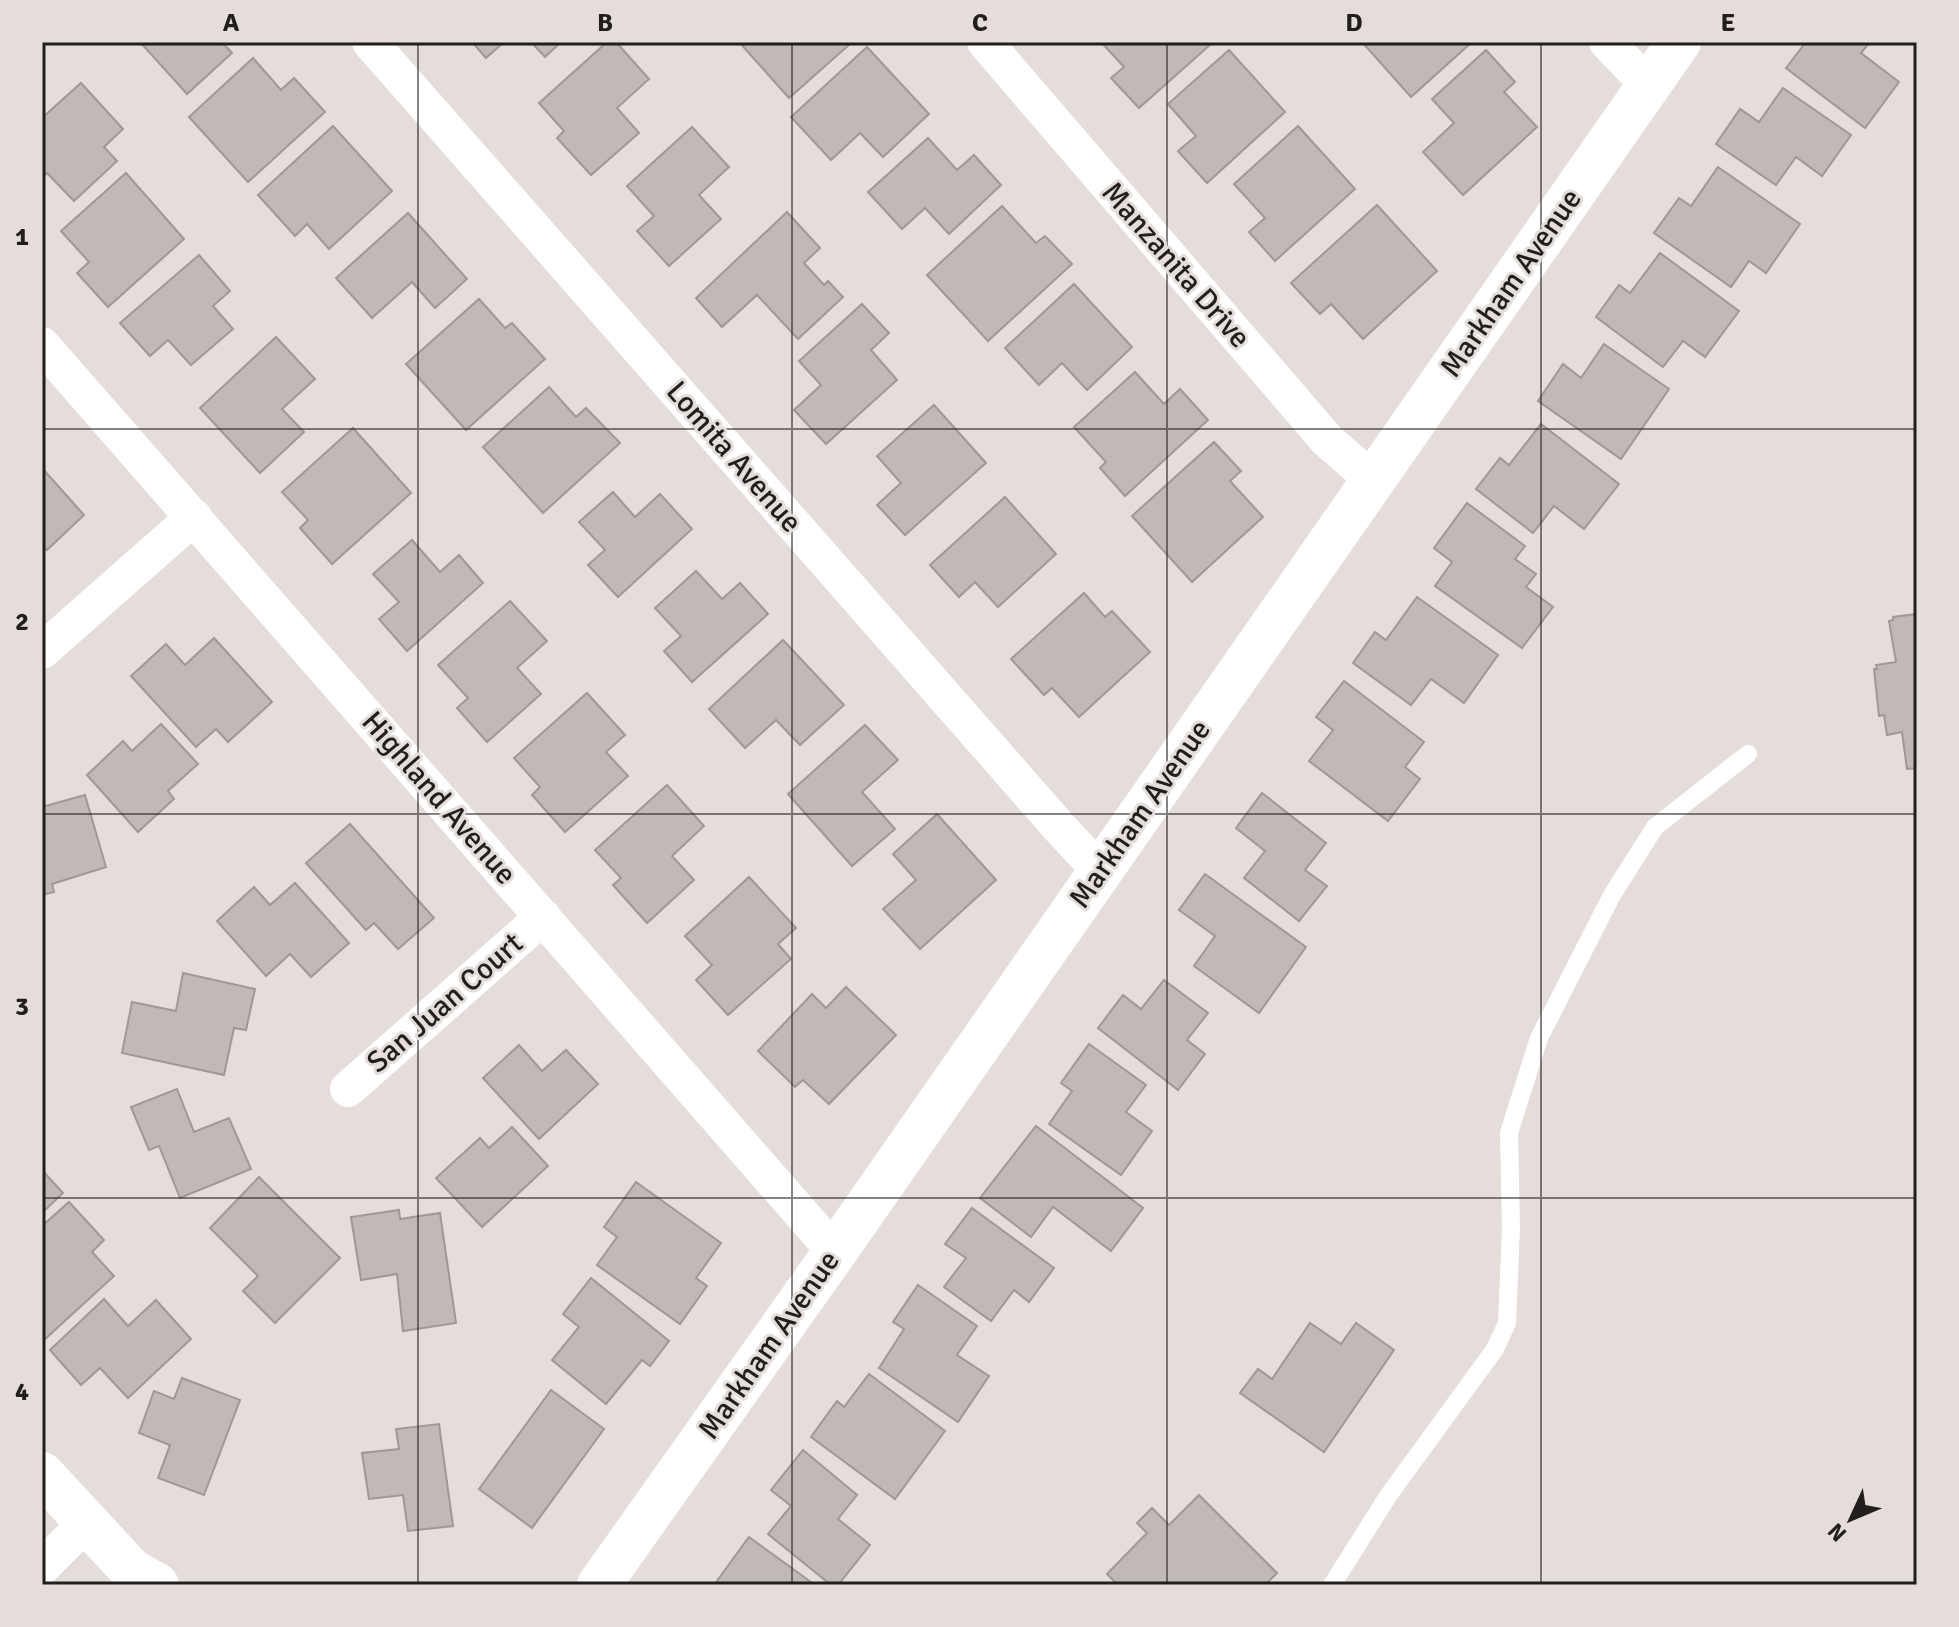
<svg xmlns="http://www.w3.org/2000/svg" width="1959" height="1627" viewBox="0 0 1959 1627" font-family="Signika,sans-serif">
<rect width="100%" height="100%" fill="#e4ddd9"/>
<g fill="#c0b9b5" stroke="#9f9895" stroke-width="2">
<path d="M140,42H222L232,53L187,94Z"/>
<path d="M472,42H504L486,58Z"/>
<path d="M531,42H561L545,57Z"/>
<path d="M607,42H616L649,79L617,108L639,133L591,175L557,138L564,131L539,103Z"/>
<path d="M739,42H848L850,44L789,98Z"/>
<path d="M1101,42H1209L1211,44L1139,108L1111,78L1124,67Z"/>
<path d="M1362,42H1472L1411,97Z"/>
<path d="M1806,42H1870L1861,53L1899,82L1865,128L1786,68Z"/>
<path d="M867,47L929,114L883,157L860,133L831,160L791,117Z"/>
<path d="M1229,50L1285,112L1207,183L1178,151L1196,136L1168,104Z"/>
<path d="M1486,50L1515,82L1504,92L1537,127L1463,195L1423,152L1454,123L1432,99Z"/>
<path d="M253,58L281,90L294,78L325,112L248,182L189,117Z"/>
<path d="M81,83L123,129L104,147L117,161L74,201L47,173L42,178V118Z"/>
<path d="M1783,88L1851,135L1822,176L1796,157L1776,185L1716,144L1740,109L1759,122Z"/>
<path d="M333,126L392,191L329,249L307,224L295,236L258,195Z"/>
<path d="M1298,126L1355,189L1275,261L1249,232L1265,218L1234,184Z"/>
<path d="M692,127L729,167L699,195L721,219L669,266L637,231L654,216L627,186Z"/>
<path d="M928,138L957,170L974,155L1001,185L949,234L925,208L902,229L868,192Z"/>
<path d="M1718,167L1800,224L1766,273L1749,261L1731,287L1654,233L1679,198L1691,206Z"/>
<path d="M126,173L184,239L108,307L77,273L89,262L61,231Z"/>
<path d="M1377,205L1437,271L1363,339L1331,304L1320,314L1291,283Z"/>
<path d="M1002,206L1036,243L1045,236L1072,264L988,341L927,275Z"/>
<path d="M787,212L820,248L804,263L824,285L828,281L843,297L798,339L757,295L722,327L696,298Z"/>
<path d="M408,213L467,279L435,308L412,282L372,318L336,278Z"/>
<path d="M1660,253L1739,311L1705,357L1683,341L1663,367L1596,317L1619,285L1630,293Z"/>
<path d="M199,255L230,291L213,306L233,329L191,365L168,340L150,356L120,323Z"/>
<path d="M1074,284L1132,347L1087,390L1062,363L1039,385L1005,348Z"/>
<path d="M479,299L505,328L512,323L545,359L466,430L406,364Z"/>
<path d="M862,304L889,333L871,350L897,380L826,444L794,410L821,385L799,361Z"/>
<path d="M276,337L315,379L282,409L304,432L260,473L200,408Z"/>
<path d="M1604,344L1669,389L1621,459L1538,401L1563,364L1581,378Z"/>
<path d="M1135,372L1164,404L1180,389L1208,420L1125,496L1100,468L1106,462L1074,427Z"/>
<path d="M549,387L576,417L586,408L620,443L543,513L483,447Z"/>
<path d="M934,405L986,463L905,535L877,505L901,483L877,456Z"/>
<path d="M1541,424L1619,484L1584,529L1554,506L1533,533L1476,489L1500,458L1509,465Z"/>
<path d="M353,428L411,493L332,564L300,528L308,520L282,492Z"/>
<path d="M1214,442L1241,471L1230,481L1263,517L1192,582L1132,516Z"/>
<path d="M42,468L84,515L47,550L42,544Z"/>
<path d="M613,492L635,517L660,494L692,529L618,597L588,565L605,550L579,522Z"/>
<path d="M1005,497L1056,554L998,607L975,582L959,597L930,565Z"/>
<path d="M1467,503L1525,546L1515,559L1536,574L1526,587L1553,607L1522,648L1435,586L1452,562L1434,548Z"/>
<path d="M412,540L440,572L459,555L483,583L407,651L379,619L399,602L373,574Z"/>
<path d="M696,571L722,599L740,583L768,614L692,682L664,651L681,636L655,608Z"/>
<path d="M1084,593L1105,617L1112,611L1150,652L1079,717L1052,688L1044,695L1011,659Z"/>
<path d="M1417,597L1498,655L1464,703L1431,679L1411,705L1353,663L1375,632L1386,640Z"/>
<path d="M510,601L547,641L517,668L541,694L487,742L457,708L468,698L438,665Z"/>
<path d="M1917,614V768L1907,769L1902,732L1887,735L1884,715L1879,716L1874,669H1877L1876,665L1896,662L1889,621L1893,620V617Z"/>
<path d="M214,638L272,702L228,742L216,729L196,747L131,676L166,644L185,665Z"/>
<path d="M783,640L844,705L800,745L776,720L745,748L709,709Z"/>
<path d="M1344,681L1424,742L1405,767L1420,779L1388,821L1309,761L1333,730L1316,717Z"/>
<path d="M587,693L625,735L606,752L628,776L565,832L532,795L540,787L514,758Z"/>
<path d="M161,724L198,764L168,791L174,799L138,832L87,775L123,741L132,751Z"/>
<path d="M865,725L898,760L862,792L895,829L852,866L788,794Z"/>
<path d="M667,785L704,826L672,856L694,880L647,923L613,885L621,878L595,850Z"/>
<path d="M1262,793L1326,843L1305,870L1327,886L1299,921L1244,878L1265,851L1236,828Z"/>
<path d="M85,795L106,867L52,884L54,892L42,895V807Z"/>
<path d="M937,814L996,880L920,949L883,909L916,880L893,854Z"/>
<path d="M350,824L434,918L398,949L374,923L366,930L306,863Z"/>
<path d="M1205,874L1306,947L1259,1013L1194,966L1215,936L1179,910Z"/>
<path d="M749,877L796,928L778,944L791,959L728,1015L696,980L712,965L685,936Z"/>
<path d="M295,883L349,943L311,977L290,954L266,976L217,921L254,887L270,905Z"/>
<path d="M183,973L255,989L246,1030L234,1028L224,1075L122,1053L132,1002L176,1011Z"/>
<path d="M1164,980L1208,1013L1187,1040L1205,1054L1178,1090L1098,1028L1123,995L1141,1009Z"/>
<path d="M846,987L896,1035L829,1104L803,1080L795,1087L758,1051L812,994L826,1008Z"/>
<path d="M1089,1044L1146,1085L1126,1112L1152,1131L1121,1175L1049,1124L1072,1091L1061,1083Z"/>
<path d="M519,1045L542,1071L566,1050L598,1084L539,1139L483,1078Z"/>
<path d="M177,1089L194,1132L229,1118L251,1169L180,1198L159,1146L149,1150L131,1107Z"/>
<path d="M1036,1126L1143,1208L1111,1251L1053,1207L1031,1237L980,1198Z"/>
<path d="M512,1127L548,1166L482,1227L436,1178L480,1138L489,1148Z"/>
<path d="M42,1170L63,1193L42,1213Z"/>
<path d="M259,1177L340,1258L275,1323L243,1291L258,1276L210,1228Z"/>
<path d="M636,1182L721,1243L696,1278L707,1286L680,1324L597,1265L617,1237L604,1227Z"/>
<path d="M69,1202L104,1240L92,1252L114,1276L43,1341L42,1226Z"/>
<path d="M972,1208L1054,1268L1029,1302L1014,1290L991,1321L944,1287L966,1258L945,1244Z"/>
<path d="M399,1210L400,1219L440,1213L456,1323L403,1331L397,1274L361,1280L351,1217Z"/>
<path d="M591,1278L669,1341L650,1366L642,1360L606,1404L552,1360L579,1327L563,1314Z"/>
<path d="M918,1285L977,1326L957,1355L989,1376L958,1422L879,1368L904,1329L893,1322Z"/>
<path d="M104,1299L128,1326L156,1300L191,1339L128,1398L100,1368L81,1385L50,1350Z"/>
<path d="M1310,1323L1341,1344L1356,1323L1394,1350L1324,1452L1240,1393L1258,1369L1272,1379Z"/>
<path d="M869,1374L945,1431L895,1499L811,1437L837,1401L844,1407Z"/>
<path d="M182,1378L240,1400L204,1495L158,1478L170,1445L139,1433L154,1391L174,1399Z"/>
<path d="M551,1390L604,1429L532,1528L479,1489Z"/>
<path d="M439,1424L453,1526L408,1531L403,1495L369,1499L362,1453L399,1449L396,1429Z"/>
<path d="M803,1450L857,1495L838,1519L870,1545L838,1585H831L768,1534L791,1506L771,1490Z"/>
<path d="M1199,1495L1277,1573L1265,1585H1118L1107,1574L1147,1533L1137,1523L1152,1508L1169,1525Z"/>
<path d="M749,1537L815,1585H714Z"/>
</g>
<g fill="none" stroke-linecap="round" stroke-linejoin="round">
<path stroke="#fff" stroke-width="18" d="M1332,1585L1388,1496L1495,1349L1507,1323L1511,1228L1509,1133L1539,1038L1612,895L1655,827L1748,754"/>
<g stroke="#fff" stroke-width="36">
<path d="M370,42L1060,828L1100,871"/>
<path d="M985,42L1327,440L1374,481"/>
<path d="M1607,42L1649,86"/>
<path d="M42,345L835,1252"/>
<path d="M42,651L194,517"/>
<path d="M348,1089L543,917"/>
<path d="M42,1567L86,1523"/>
</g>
<g stroke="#fff" stroke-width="44">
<path d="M42,1474L132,1571L157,1585"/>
<path d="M599,1585L835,1252L1679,42"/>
</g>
</g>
<path fill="none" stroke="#211e1d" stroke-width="2" stroke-opacity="0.55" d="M418,42V1585M792,42V1585M1167,42V1585M1541,42V1585M42,429H1917M42,814H1917M42,1198H1917"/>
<g text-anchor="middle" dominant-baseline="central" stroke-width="6" stroke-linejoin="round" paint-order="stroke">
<g font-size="30" fill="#211e1d" stroke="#e4ddd9">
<text transform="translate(1176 265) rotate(49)">Manzanita Drive</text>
<text transform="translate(1511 283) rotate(-55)">Markham Avenue</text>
<text transform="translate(734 457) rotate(49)">Lomita Avenue</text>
<text transform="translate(439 798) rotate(49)">Highland Avenue</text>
<text transform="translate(1140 814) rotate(-55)">Markham Avenue</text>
<text transform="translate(445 1003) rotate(-41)">San Juan Court</text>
<text transform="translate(769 1345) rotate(-55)">Markham Avenue</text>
</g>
</g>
<rect width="1959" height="1627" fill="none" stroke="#e4ddd9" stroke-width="88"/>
<g transform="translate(1851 1519) rotate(226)" stroke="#e4ddd9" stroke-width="6" paint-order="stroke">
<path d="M0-6L14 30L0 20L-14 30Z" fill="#211e1d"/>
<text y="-12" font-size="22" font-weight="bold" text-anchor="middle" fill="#211e1d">N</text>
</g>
<rect x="44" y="44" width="1871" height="1539" fill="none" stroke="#211e1d" stroke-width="3"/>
<g font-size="26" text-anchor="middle" font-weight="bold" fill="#211e1d">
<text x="231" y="31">A</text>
<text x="605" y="31">B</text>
<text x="980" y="31">C</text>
<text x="1354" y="31">D</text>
<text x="1728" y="31">E</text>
<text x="22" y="245">1</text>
<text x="22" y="630">2</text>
<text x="22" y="1015">3</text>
<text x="22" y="1400">4</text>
</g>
</svg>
